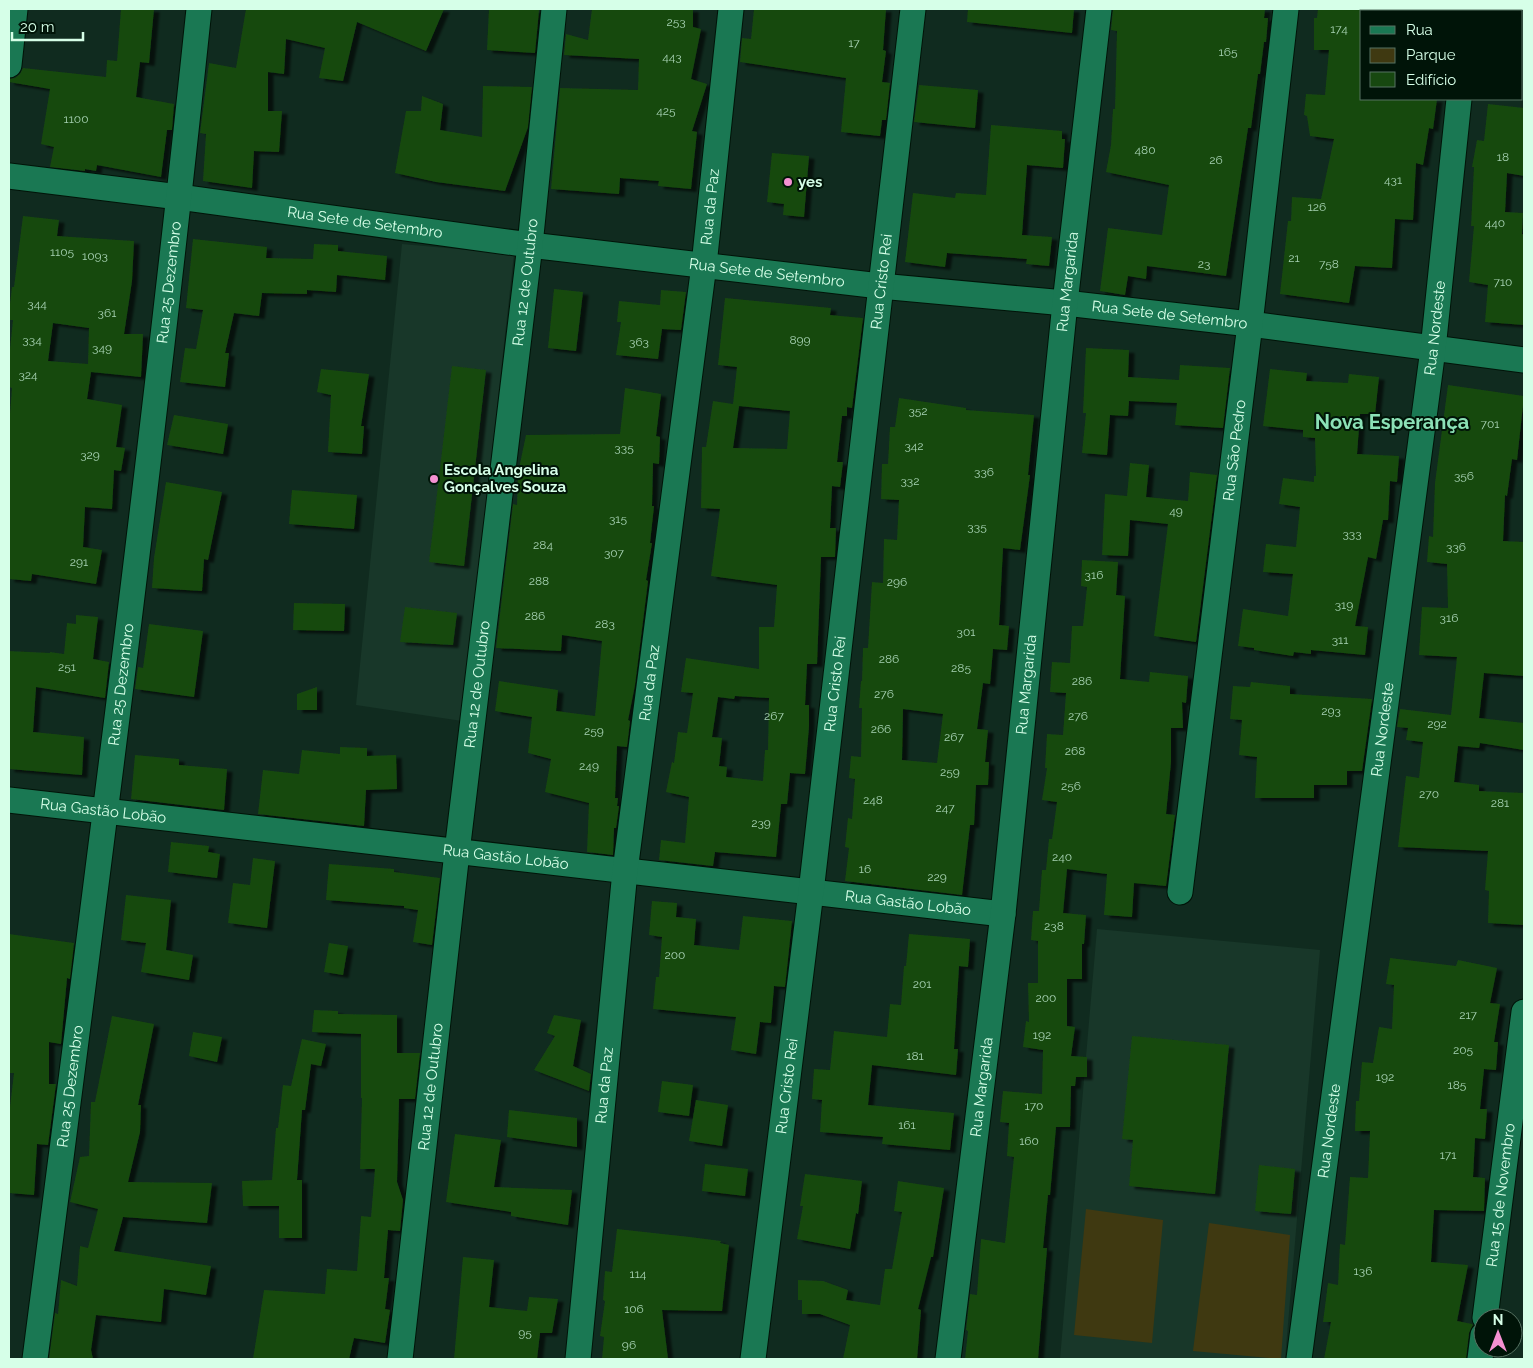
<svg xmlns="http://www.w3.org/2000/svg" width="1533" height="1368" viewBox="0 0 1533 1368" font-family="Raleway,sans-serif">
<defs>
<filter id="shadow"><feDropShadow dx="5.5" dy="3" stdDeviation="1" flood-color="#0009"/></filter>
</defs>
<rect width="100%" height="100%" fill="#102b1f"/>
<g fill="#183729">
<path d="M402,244L514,254L462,721L356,705Z"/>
<path d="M1097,929L1320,950L1285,1359H1060Z"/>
</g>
<g fill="#3f3911">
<path d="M1086,1209L1163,1220L1152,1343L1074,1335Z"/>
<path d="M1209,1223L1290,1235L1281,1359L1193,1351Z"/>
</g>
<g fill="#174810" fill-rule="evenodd" filter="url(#shadow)">
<path d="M121,9H154L149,63L140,62L136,97L174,104L172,130H167L161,177L97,165L96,171L85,169V171L50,167L54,147L41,144L50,89L9,82V79L15,78L20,74L23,68L106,77L107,60L117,61Z"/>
<path d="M246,9H444L426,51L357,22L343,81L319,78L325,48L286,39L284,74L268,72V111H282L279,152L254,151L252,188L203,181L206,134L200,133L209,63L236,68Z"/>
<path d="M489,9L539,10L535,53L487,50Z"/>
<path d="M592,9H693V27L701,29L691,79L707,84L692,131L697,132L691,189L658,186L659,181L620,178L619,194L551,189L560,88L638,90L639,59L564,55L566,34L588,40Z"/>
<path d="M754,9H886L883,50L886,51L882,82L890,83L886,120H882L880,136L841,132L846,78L740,62L742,38L751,39Z"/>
<path d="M968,9H1074L1072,33L967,22Z"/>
<path d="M1113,9H1265L1264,18H1268L1266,42H1264L1260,74H1258L1251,128H1248L1226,276L1147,266L1146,279L1128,276L1125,295L1100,291L1108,228L1162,235L1169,185L1106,172L1111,145L1113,109H1115L1117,31L1111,30Z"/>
<path d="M1318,9H1361L1362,99H1437L1433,129L1429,128L1423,165L1416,163L1413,220L1395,219L1392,268L1355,266L1349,303L1280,294L1288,221H1291L1292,197L1321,199L1334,139L1310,136L1307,116L1304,115L1306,94L1325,95L1329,50H1314V18H1317Z"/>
<path d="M919,85L978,90L975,128L914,122Z"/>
<path d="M483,86L532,87L528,127L505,191L436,182L395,173L406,111H421L422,96L443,104L440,130L482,137Z"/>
<path d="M1488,104L1524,108V176L1507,173L1505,212L1523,213L1522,234L1524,235V325L1485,322L1488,285L1469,282L1474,226H1471L1474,167H1472L1477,140L1484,141Z"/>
<path d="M991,125L1062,131V139H1065L1063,168L1027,165L1022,235L1052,237L1049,266L1026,264L1027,259L947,253L945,267L905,262L913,193L955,198L956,193L986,195Z"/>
<path d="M772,153L809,156L804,217L783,215L784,204L767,202Z"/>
<path d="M23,216L59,220L57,236L134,241L132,281L124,334H143L141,377L91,372L87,399L122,405L116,447L125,448L121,471L114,470L112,509L85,507L83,547L102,550L96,584L32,574L31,581L9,579V426L12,388L9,387V358L13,320H9V312L12,287H14ZM53,323L89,328L88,364L48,361Z"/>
<path d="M193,239L267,247L266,258L313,259L314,244L338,245V251L387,256L385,280L337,275L336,292L307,290V294L262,293L259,316L234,313L225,353H229L225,387L180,382L185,348L196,349L203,310L186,308Z"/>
<path d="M554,289L583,292L576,351L548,348Z"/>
<path d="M661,290L686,292L681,330L662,329L658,359L616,355L621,322H617L619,301L660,305Z"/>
<path d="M725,298L831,308L830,315L863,318L852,408L847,407V416H842L837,462H843L840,487L832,486L830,528H836L835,557H821L817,664H807L805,705H809V726L805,774L790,773L787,804H781L776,857L715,852L713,866L659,860L661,840L685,843L689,797L666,792L672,762L674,763L678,732L687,733L693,693L681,692L686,658L759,669V627H774L777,585L711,576L720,509L701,508L702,447H706L713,401L733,404L737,367L718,365ZM739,406L790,411L787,449L733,448ZM735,696L769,698L768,750H765L763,781L726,777L727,767L719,766L722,738L712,737L718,697L734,699Z"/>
<path d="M1086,348L1129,350L1128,377L1179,380L1180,365L1230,368L1223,428L1175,425L1177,403L1129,401L1128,416L1110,415L1107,455L1082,453L1086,413H1083Z"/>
<path d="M452,366L486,370L464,566L429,562Z"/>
<path d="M321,369L369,374L361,426H364L362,454L328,452L331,395L317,392Z"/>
<path d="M1270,369L1307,373L1306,381L1348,383L1349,374L1379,377L1375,414H1360L1357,454L1399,456L1397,482L1390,481L1388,520H1383L1376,559L1368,557L1355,626L1368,627L1365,655L1311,650V654L1294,652L1293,656L1254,650V648L1238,646L1243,609L1288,616L1293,574L1263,572L1266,544L1296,547L1300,507L1279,504L1283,478L1314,482V476H1316L1315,438L1303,437V430L1263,426Z"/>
<path d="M1448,385L1524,396L1517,460L1512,459L1507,496L1505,495L1503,541L1524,542V676L1484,673L1479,718L1524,723V750L1480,743L1479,748L1458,746L1454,782L1479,785V791L1524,793V925L1488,923L1489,891L1485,890L1488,851L1398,847L1406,776L1419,778L1423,742L1406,740L1408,728L1397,727L1400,709L1451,715L1457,657L1419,655L1422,607L1448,608L1447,564L1427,562L1429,536L1433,537L1435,483Z"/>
<path d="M625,388L661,394L656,436L660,437L659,464L653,463L652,506H654L650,543H652L646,580L648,581L635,685L628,720L630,721L627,747L617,746L615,798H618L617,806H619L616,828H614L613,855L587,852L589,803L545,792L551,759L528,753L532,717L495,711L499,681L558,690L556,711L595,716L602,641L562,635L561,651L496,648L513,504L517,505L518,473L526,435L620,434Z"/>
<path d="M899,398L966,408V410L1034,415L1028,475H1030L1020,550L1003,548L999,625L1009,626L1007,650L993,649L990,684L983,683L977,729L988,730L985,762H989L988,785H976L974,825H970L962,895L845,881L849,848L845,847L848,818L852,819L855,779L849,778L851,756L861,757L862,708H859L861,681H862L863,648H868L872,582L883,583L884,539L897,540L899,500L881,499L882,464H888L890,427H895ZM903,709L943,714L937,763L902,760Z"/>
<path d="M174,415L228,424L223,454L167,445Z"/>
<path d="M1130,463L1149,465L1146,497L1188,501L1190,472L1217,475L1196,642L1154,636L1168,524L1130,520L1128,556L1102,555L1105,494L1127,496Z"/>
<path d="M166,482L222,492L208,560L204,559L202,591L152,588L154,558Z"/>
<path d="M292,490L357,495L354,529L289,524Z"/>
<path d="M1082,560L1118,562L1116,595L1125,596L1120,679L1149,682L1150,672L1188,676L1186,703L1182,702L1183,728H1171V762L1166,814L1175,815L1166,886L1134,883L1132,917L1104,915L1107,874L1067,869L1063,913L1086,915L1084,944H1082V979H1067V1026L1075,1027L1071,1056L1087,1057V1077H1076L1075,1086H1071L1070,1127H1056L1050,1195H1048L1043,1248H1047L1038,1359H965L968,1331L966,1330L970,1294L977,1295L981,1239L1005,1243L1014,1157L1007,1156L1009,1123L1000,1122L1003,1091L1042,1094L1043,1050L1023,1047L1026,1021L1029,1022L1028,983H1038V941L1031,940L1033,911H1039L1042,870H1046L1049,839H1052L1057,802L1042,800L1047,768H1045L1047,734L1063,735L1066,693L1050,692L1052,662L1070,663L1072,626H1083L1087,587L1081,586Z"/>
<path d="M294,603L345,604L344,631L293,630Z"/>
<path d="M405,607L457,613L453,645L400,642Z"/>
<path d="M76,615L98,617L93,659L109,662L105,698L36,687L33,732L84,737L82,775L9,769V651L50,653V652L64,654L67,623L76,624Z"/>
<path d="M149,624L203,631L194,697L135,689L138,667L143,668Z"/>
<path d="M1251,682L1290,686V694L1372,699L1362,771H1347V785H1314V798H1255L1257,757L1239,755L1242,720L1230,719L1233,686L1250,687Z"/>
<path d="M317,687V710H297V694Z"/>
<path d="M340,747L367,748V756L396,755L397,789L366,790L364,826L258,814L263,770L299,774L302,750L340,754Z"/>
<path d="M135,755L179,759V765L227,769L224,810L131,799Z"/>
<path d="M171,842L209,846L208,852L220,854L217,878L168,872Z"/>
<path d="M253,858L275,861L267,928L228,923L233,883L250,885Z"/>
<path d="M329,864L394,869V872L440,878L432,945L413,942L418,910L404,908V906L326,900Z"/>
<path d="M126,895L171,900L166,950L193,955L189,980L141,972L146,943L121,940Z"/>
<path d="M652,901L677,903L676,917L696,919L694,945L739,950L743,916L792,921L785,987L774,986L771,1023L760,1022L756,1054L731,1050L736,1017L653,1009L656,977H659L662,937L649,935Z"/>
<path d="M9,934L74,943L70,979L67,978L61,1044L49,1042V1084H56L48,1145L37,1144L34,1195L9,1193V1115L14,1073H9Z"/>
<path d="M909,934L970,939L968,967L959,966L954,1049H958L956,1075L872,1065L868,1105L954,1113L950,1150L882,1144L883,1137L820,1132L822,1100L812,1099L814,1069L830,1070L834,1031L887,1037L890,1004L901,1005L904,966H906Z"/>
<path d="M329,943L348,946L343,975L324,972Z"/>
<path d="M1390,958L1456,966L1458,960L1497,968L1490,1003L1500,1004L1494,1042H1498L1496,1070L1484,1069L1480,1109H1487L1485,1139L1475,1138L1473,1177L1485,1178L1484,1211L1434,1210L1431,1262L1468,1265L1457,1321L1472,1324L1473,1325L1469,1333L1466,1359H1324L1331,1322H1323L1328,1283L1338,1285L1340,1244L1345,1245L1350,1177L1368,1178L1370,1131H1355L1356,1101H1359L1362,1062L1373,1063L1379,1027L1392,1029L1394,985L1386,984Z"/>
<path d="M314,1010L338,1011V1014L397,1015V1053H420L415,1099H399L397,1182L403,1200L400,1231L388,1230L384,1278H389L385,1309L390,1310L385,1343L354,1338L349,1359H253L264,1290L325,1294L327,1269L357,1271L361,1216L371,1217L375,1169H360L362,1098H361V1034L312,1032Z"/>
<path d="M554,1015L581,1020L573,1066L591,1074L589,1091L534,1070L555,1036L547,1033Z"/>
<path d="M112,1016L154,1024L138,1105H141L140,1132L128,1182L212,1183L207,1223L123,1217L114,1251L211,1266L206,1295L164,1289L161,1322L96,1315L91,1350L93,1359H49L55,1313L58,1314L61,1280L77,1286L80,1246L88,1248L98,1209L70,1202L80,1157L89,1156L91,1102H95Z"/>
<path d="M193,1032L222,1037L217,1062L189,1056Z"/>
<path d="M1132,1036L1229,1045L1215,1194L1129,1186L1133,1140L1122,1139Z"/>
<path d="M302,1039L326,1044L321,1066L311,1064L305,1110H302L297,1180H302V1238H279V1206H243L242,1181L272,1180L276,1128H278L283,1085L291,1086Z"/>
<path d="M662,1081L693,1085L689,1116L658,1112Z"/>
<path d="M696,1100L728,1105L722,1146L689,1141Z"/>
<path d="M509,1110L577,1118V1147L507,1137Z"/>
<path d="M455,1134L501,1140L494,1187L572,1190L568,1225L511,1216V1212L446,1202Z"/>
<path d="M705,1164L748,1169L745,1196L702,1191Z"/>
<path d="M1259,1165L1295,1169L1291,1214L1255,1211Z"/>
<path d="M805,1174L862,1181L858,1214L856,1213L850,1249L797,1239L803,1206H800Z"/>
<path d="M898,1181L944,1188L933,1257H931L918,1309L921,1310L917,1359H843L850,1325L820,1314H802V1300H798V1280L823,1281L848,1290L846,1300L880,1305L885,1269H892L902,1212L894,1211Z"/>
<path d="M617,1229L690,1237L721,1241L720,1243L729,1245L722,1311L662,1310L668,1359H602L604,1337L600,1336L605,1301L603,1300L605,1271L612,1272Z"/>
<path d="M463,1257L494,1260L489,1307L527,1311L529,1297L558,1299L552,1333H540L537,1359H454Z"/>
</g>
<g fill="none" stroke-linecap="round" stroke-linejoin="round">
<defs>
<g id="minor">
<path d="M1469,11V9"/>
<path d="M9,65L15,9"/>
<path id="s1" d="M9,176L179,197L530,245L880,286L1065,303L1250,324L1524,360"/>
<path id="s2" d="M9,800L1003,914"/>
<path id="s3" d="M1180,892L1250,324L1286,9"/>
<path id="s4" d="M1485,1318L1524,1012"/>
<path id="s5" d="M35,1359C93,910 152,460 199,9"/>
<path id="s6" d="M400,1359L457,852L530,245L554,9"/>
<path id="s7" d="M578,1359L625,871L704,265L731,9"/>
<path id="s8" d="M753,1359L811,892L913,9"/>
<path id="s9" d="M948,1359L1003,914L1065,303L1099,9"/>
<path id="s10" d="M1299,1359L1433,349L1459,99"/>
<path d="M1480,1359L1483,1335"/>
</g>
</defs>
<use href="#minor" stroke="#001408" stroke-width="27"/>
<use href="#minor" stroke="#1a7853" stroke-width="25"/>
</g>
<g fill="#f591d2" stroke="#001408" stroke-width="2">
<circle cx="788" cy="182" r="5"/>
<circle cx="434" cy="479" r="5"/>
</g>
<g text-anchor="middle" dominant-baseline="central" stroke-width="4" stroke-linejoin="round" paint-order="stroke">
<g font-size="12" fill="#a6d1b2">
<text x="676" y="22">253</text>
<text x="1339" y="29">174</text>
<text x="854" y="43">17</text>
<text x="1228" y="52">165</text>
<text x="672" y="57">443</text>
<text x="666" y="111">425</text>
<text x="76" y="119">1100</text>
<text x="1145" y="150">480</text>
<text x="1503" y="157">18</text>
<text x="1216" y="160">26</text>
<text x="1393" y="180">431</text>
<text x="1317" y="207">126</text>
<text x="1495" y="223">440</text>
<text x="62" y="252">1105</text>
<text x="95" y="256">1093</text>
<text x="1294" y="258">21</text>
<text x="1204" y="264">23</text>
<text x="1329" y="264">758</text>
<text x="1503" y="282">710</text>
<text x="37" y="304">344</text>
<text x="107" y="313">361</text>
<text x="32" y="340">334</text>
<text x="800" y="340">899</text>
<text x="639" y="342">363</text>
<text x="102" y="348">349</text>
<text x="28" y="375">324</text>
<text x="918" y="411">352</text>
<text x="1490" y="424">701</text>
<text x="914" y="446">342</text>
<text x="624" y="448">335</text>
<text x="90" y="455">329</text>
<text x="984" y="472">336</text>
<text x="1464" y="476">356</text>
<text x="910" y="481">332</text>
<text x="1176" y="511">49</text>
<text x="618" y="519">315</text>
<text x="977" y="527">335</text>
<text x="1352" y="534">333</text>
<text x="543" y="545">284</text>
<text x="1456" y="547">336</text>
<text x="614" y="553">307</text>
<text x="79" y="562">291</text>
<text x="1094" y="575">316</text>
<text x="539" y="581">288</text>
<text x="897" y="582">296</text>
<text x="1344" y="605">319</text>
<text x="535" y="616">286</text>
<text x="1449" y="618">316</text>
<text x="605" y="624">283</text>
<text x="966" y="632">301</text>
<text x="1340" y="640">311</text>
<text x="889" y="659">286</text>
<text x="67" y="667">251</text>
<text x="961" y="668">285</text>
<text x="1082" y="681">286</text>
<text x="884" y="694">276</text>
<text x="1331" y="711">293</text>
<text x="774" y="716">267</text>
<text x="1078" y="716">276</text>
<text x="1437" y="724">292</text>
<text x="881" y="729">266</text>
<text x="594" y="731">259</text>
<text x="954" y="737">267</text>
<text x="1075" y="751">268</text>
<text x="589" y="766">249</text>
<text x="950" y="772">259</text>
<text x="1071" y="786">256</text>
<text x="1429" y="794">270</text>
<text x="873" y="800">248</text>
<text x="1500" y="803">281</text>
<text x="945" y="808">247</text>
<text x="761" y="823">239</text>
<text x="1062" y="857">240</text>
<text x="865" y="869">16</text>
<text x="937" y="877">229</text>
<text x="1054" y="926">238</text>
<text x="675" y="955">200</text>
<text x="922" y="984">201</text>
<text x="1046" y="998">200</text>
<text x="1468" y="1015">217</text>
<text x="1042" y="1035">192</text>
<text x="1463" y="1050">205</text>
<text x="915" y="1056">181</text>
<text x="1385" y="1077">192</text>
<text x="1457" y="1085">185</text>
<text x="1034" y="1106">170</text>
<text x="907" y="1125">161</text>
<text x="1029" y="1141">160</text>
<text x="1448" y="1155">171</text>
<text x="1363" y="1271">136</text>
<text x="638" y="1274">114</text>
<text x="634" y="1309">106</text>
<text x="525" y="1333">95</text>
<text x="629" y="1345">96</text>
</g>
<g font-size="15" font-weight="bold" fill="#d6ffe8" stroke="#001408" text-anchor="start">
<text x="798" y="182">yes</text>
<text x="444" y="470">Escola Angelina<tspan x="444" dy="17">Gonçalves Souza</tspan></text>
</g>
<g font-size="15" fill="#d6ffe8" stroke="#001408">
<text stroke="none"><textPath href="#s7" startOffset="1160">Rua da Paz</textPath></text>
<text stroke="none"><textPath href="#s1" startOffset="359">Rua Sete de Setembro</textPath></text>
<text stroke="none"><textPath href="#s1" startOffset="764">Rua Sete de Setembro</textPath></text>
<text stroke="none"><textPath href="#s9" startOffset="1084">Rua Margarida</textPath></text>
<text stroke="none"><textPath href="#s5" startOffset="1085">Rua 25 Dezembro</textPath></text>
<text stroke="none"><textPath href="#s6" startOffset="1084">Rua 12 de Outubro</textPath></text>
<text stroke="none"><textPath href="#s8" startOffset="1085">Rua Cristo Rei</textPath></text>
<text stroke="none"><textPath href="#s1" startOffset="1169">Rua Sete de Setembro</textPath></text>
<text stroke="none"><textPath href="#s10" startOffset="1040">Rua Nordeste</textPath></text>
<text stroke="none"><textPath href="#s3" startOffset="445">Rua São Pedro</textPath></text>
<text stroke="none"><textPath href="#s7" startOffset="680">Rua da Paz</textPath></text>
<text stroke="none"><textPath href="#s5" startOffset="680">Rua 25 Dezembro</textPath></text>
<text stroke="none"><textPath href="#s6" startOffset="679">Rua 12 de Outubro</textPath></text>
<text stroke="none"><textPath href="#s8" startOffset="680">Rua Cristo Rei</textPath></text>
<text stroke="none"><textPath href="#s9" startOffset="679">Rua Margarida</textPath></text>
<text stroke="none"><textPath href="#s10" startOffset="635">Rua Nordeste</textPath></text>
<text stroke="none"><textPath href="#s2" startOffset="95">Rua Gastão Lobão</textPath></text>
<text stroke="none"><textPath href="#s2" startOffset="500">Rua Gastão Lobão</textPath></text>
<text stroke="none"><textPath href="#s2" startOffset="905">Rua Gastão Lobão</textPath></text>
<text stroke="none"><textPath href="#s5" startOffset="275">Rua 25 Dezembro</textPath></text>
<text stroke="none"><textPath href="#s6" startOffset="274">Rua 12 de Outubro</textPath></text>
<text stroke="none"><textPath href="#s7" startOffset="275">Rua da Paz</textPath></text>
<text stroke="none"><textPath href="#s8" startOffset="275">Rua Cristo Rei</textPath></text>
<text stroke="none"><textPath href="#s9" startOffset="274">Rua Margarida</textPath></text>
<text stroke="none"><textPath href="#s10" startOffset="230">Rua Nordeste</textPath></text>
<text stroke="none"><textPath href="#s4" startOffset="124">Rua 15 de Novembro</textPath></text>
</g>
<g font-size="20" font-weight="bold" fill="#8be1b6" stroke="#001408">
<text x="1392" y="422">Nova Esperança</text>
</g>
</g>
<rect width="1533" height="1368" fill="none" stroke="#d6ffe8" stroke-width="20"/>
<rect x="1360" y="10" width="162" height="90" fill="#001408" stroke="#567262"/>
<rect x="1370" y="26" width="25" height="8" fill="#1a7853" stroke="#567262"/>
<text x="1406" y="35" font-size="15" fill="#d6ffe8">Rua</text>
<rect x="1370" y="48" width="25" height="15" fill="#3f3911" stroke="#567262"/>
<text x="1406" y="60" font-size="15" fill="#d6ffe8">Parque</text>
<rect x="1370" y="72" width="25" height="15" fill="#174810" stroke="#567262"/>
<text x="1406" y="85" font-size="15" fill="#d6ffe8">Edifício</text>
<g transform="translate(1498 1333)"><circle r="24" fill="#001408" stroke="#567262"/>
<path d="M0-4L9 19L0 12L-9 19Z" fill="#f591d2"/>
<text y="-8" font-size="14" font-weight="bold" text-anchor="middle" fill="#d6ffe8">N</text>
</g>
<path d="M12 32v8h71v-8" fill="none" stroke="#d6ffe8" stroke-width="2.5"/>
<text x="20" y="32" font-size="15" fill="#d6ffe8" stroke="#001408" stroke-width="4" paint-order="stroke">20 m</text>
</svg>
